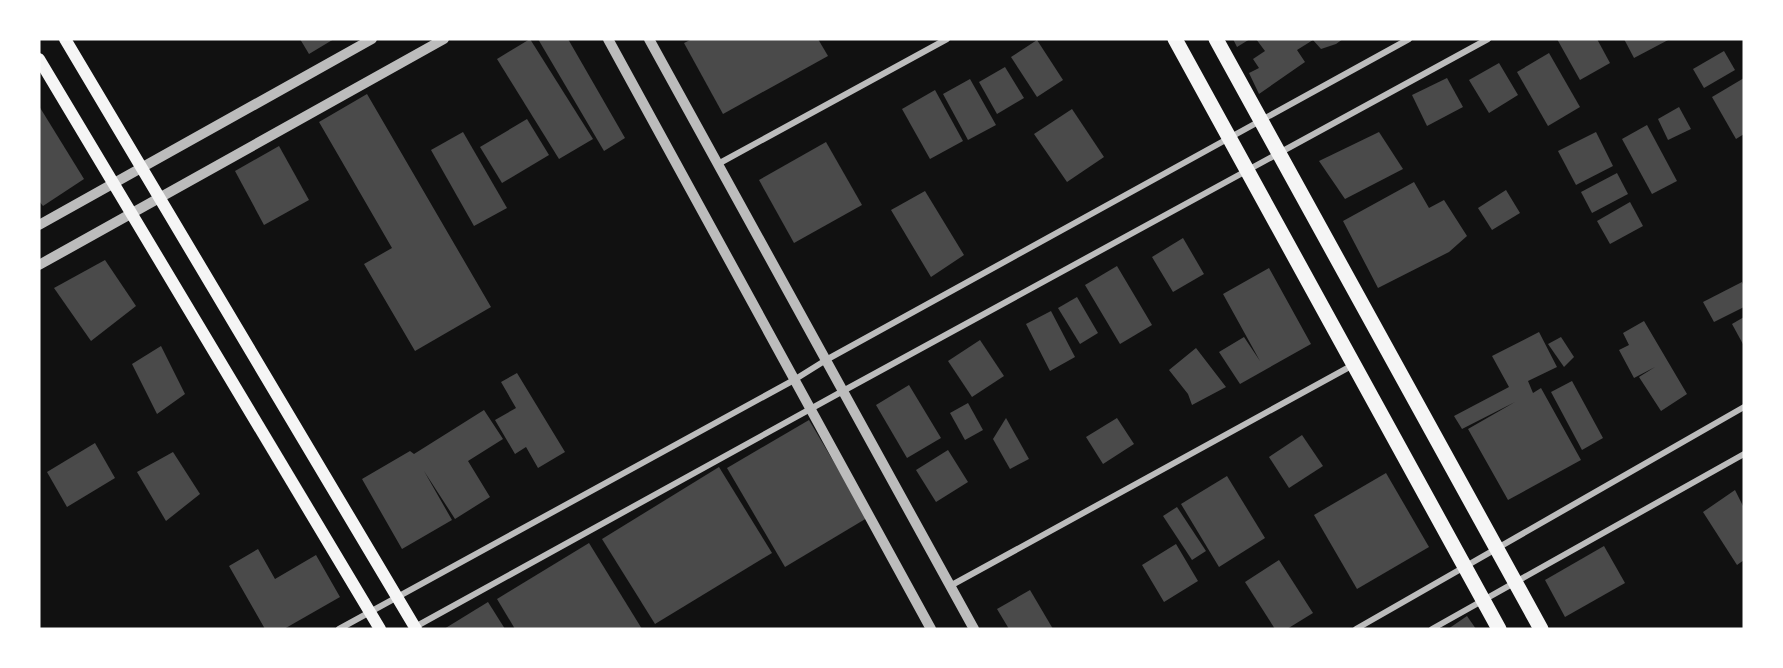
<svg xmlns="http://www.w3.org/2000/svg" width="1783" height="668" viewBox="0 0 1783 668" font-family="Jost,sans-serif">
<rect width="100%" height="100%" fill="#111"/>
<g fill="#4a4a4a">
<path d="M300,39H334L309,54Z"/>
<path d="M530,39L593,139L559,159L497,59Z"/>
<path d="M538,39H568L625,138L604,151Z"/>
<path d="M692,39H818L828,56L723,114L684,43Z"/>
<path d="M1233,39H1250L1237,47Z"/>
<path d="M1256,39H1343L1336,44L1321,49L1313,40L1297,50L1305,62L1259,94L1249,73L1259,68L1253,59L1265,51Z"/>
<path d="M1557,39H1597L1610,63L1580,80Z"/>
<path d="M1624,39H1670L1634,58Z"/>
<path d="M1037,40L1063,80L1037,97L1011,57Z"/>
<path d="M1724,51L1735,70L1704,88L1693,69Z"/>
<path d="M1549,53L1580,107L1548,126L1517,72Z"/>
<path d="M1499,63L1518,95L1489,113L1469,80Z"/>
<path d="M1005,67L1024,98L997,114L979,82Z"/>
<path d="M1447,78L1463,107L1427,126L1412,95Z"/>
<path d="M1744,78V134L1736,139L1712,97Z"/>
<path d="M970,79L996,125L968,140L943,94Z"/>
<path d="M935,90L963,141L930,159L902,109Z"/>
<path d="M367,94L491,307L415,351L364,264L392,248L319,122Z"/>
<path d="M39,106L84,179L43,206L39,201Z"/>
<path d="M1679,107L1691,129L1668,140L1658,119Z"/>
<path d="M1072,109L1104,157L1067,182L1034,134Z"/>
<path d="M527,119L549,155L502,183L480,147Z"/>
<path d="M1647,125L1677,181L1652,194L1622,139Z"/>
<path d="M463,132L507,208L474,226L431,150Z"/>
<path d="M1379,132L1403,169L1345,199L1319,161Z"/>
<path d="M1596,132L1613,166L1576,185L1558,151Z"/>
<path d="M826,142L862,205L794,243L759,180Z"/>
<path d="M279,146L309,200L264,225L235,171Z"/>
<path d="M1617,173L1628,194L1592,213L1581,192Z"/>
<path d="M1414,182L1429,208L1444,200L1467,236L1449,252L1378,288L1343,221Z"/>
<path d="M1506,190L1520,213L1492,230L1478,208Z"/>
<path d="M925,191L964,255L931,277L891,210Z"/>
<path d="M1630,202L1643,226L1610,244L1597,221Z"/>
<path d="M1183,238L1204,274L1173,292L1152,257Z"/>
<path d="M105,260L136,306L91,341L54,288Z"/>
<path d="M1117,266L1152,325L1120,344L1085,285Z"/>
<path d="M1269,268L1311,344L1240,384L1219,352L1244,337L1260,361L1223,294Z"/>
<path d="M1742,282L1744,287V307L1714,322L1703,302Z"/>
<path d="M1077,297L1098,333L1080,344L1058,308Z"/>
<path d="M1051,311L1075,357L1050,371L1026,324Z"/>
<path d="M1744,317V346L1732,324Z"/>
<path d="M1644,321L1687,394L1661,411L1639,377L1655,367L1634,378L1619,350L1629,345L1623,333Z"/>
<path d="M1539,332L1557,367L1528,381L1533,393L1541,388L1581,460L1508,500L1468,429L1515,402L1462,429L1454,416L1509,387L1492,356Z"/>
<path d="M1561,337L1574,357L1564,367L1548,344Z"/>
<path d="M980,340L1004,376L972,397L948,361Z"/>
<path d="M161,346L185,394L157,414L132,364Z"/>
<path d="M1196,348L1226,387L1192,405L1188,394L1169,370Z"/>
<path d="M517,373L565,452L538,468L526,447L515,454L495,420L516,408L501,382Z"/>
<path d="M1572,381L1603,438L1582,450L1551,392Z"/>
<path d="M909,385L941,438L907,458L876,405Z"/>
<path d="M968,403L983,430L965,440L950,413Z"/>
<path d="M484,410L503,439L468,461L490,497L455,519L424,471L452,520L402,549L362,479L410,451L414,454Z"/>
<path d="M1006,418L1029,459L1010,469L993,439Z"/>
<path d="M1117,418L1134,444L1103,464L1086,437Z"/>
<path d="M809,420L867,518L785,567L727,468Z"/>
<path d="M1302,435L1323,466L1289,488L1269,457Z"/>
<path d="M95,443L115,478L67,507L47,472Z"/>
<path d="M948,450L968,482L936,502L916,470Z"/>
<path d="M173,452L200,494L166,521L137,472Z"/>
<path d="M719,467L772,553L655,624L602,539Z"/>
<path d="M1386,473L1429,547L1357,589L1314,515Z"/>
<path d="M1227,476L1265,538L1219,567L1181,504Z"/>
<path d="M1735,490L1744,508V560L1737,565L1703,512Z"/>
<path d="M1177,507L1206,551L1192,560L1163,516Z"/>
<path d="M589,543L642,629H515L497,599Z"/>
<path d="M1176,544L1198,581L1164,602L1142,565Z"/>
<path d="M1604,546L1625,583L1565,617L1545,580Z"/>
<path d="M258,549L275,579L316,555L340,597L284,629H265L229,566Z"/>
<path d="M1279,560L1313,613L1287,629H1275L1245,582Z"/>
<path d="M1030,590L1053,629H1009L997,609Z"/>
<path d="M488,602L505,629H444Z"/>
<path d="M1467,616L1476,629H1448Z"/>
</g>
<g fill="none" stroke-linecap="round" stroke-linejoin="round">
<g stroke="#bcbcbc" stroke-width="6">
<path d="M718,164L947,39"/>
<path d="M950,586L1353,365"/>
<path d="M415,627L843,391L1488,39"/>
<path d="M339,629L794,380L826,360L1409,39"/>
<path d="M1356,629L1744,407"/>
<path d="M1432,629L1744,454"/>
</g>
<g stroke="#bcbcbc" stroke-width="10">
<path d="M608,39L931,629"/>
<path d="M649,39L974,629"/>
<path d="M39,225L372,39"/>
<path d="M39,265L444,39"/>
</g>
<g stroke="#f5f5f5" stroke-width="12">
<path d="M65,39L416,629"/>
<path d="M39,59L380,629"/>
</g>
<g stroke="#f5f5f5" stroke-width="15">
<path d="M1175,39L1499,629"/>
<path d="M1216,39L1541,629"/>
</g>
</g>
<rect width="1783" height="668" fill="none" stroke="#ffffff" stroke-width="81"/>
</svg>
